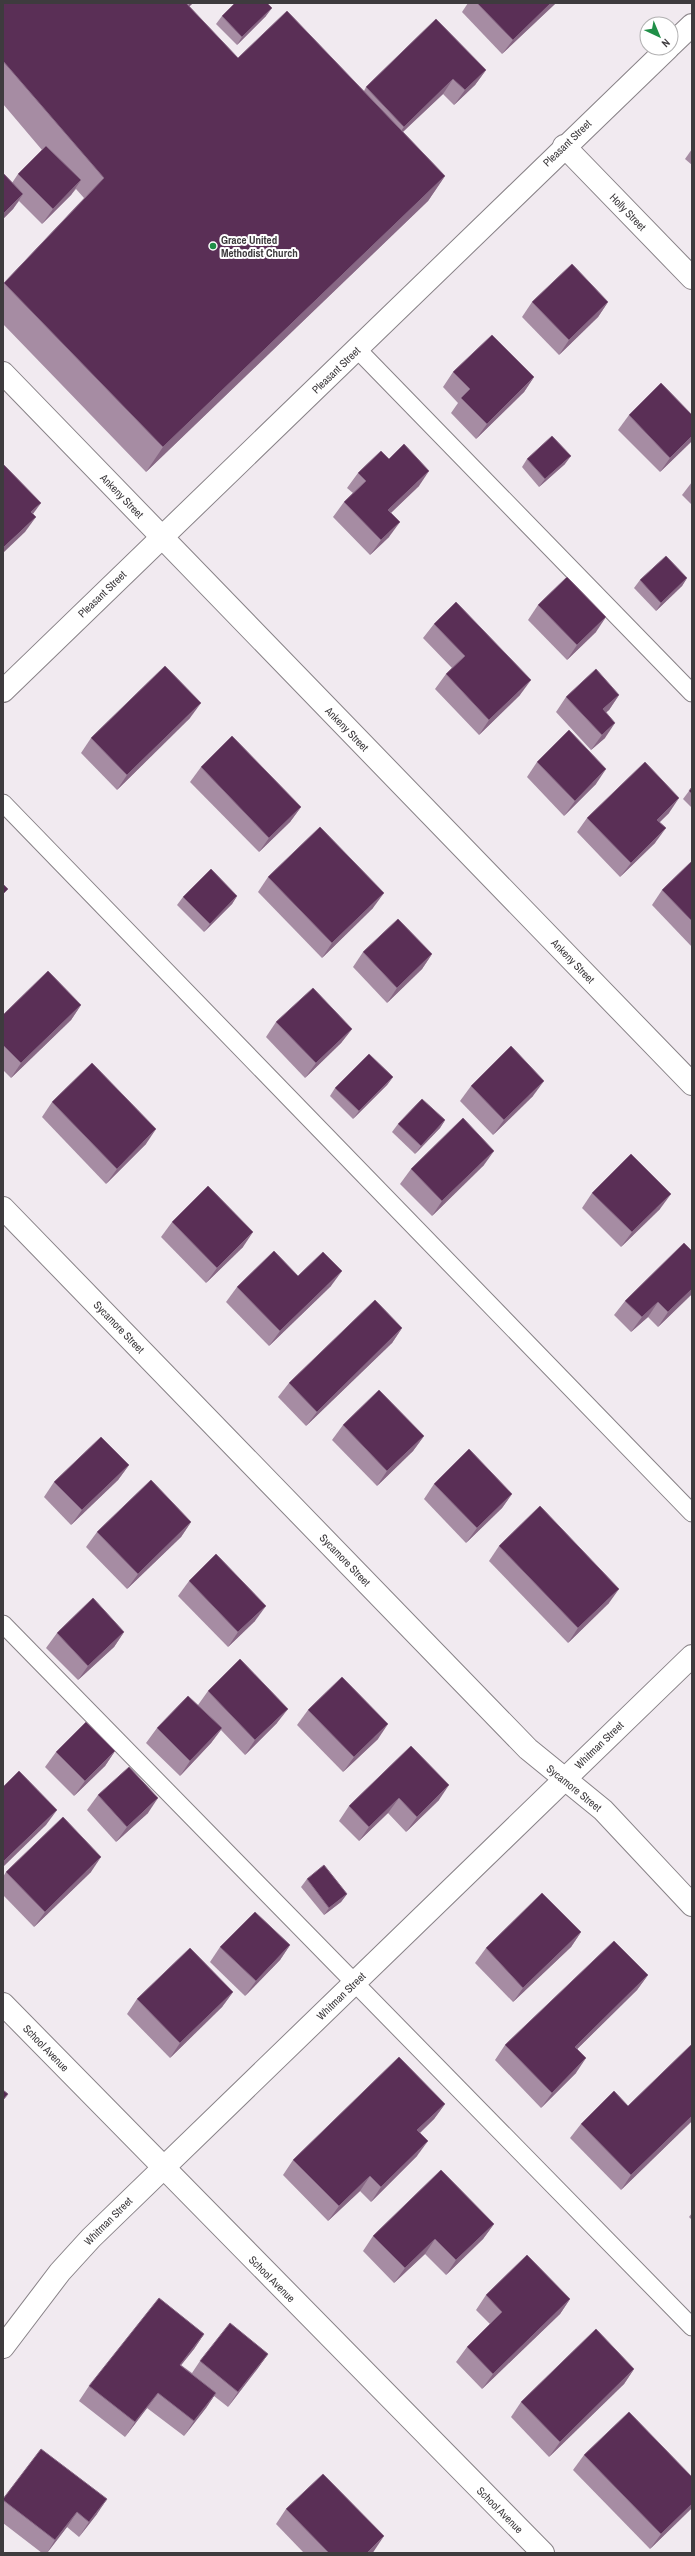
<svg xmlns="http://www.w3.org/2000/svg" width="695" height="2556" viewBox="0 0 695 2556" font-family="'Archivo Narrow',sans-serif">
<rect width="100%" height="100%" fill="#f1eaf0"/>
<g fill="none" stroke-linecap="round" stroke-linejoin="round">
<defs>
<g id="service">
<path d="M358,350L692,693"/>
<path d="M3,803L692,1513"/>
<path d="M3,1624L692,2327"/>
</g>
<g id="minor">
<path d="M564,146L692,278"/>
<path d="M3,373L692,1084"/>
<path d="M3,1208L528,1749L603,1810L692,1905"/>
<path d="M3,2347L60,2272L91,2238L692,1656"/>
</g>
<g id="secondary">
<path d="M671,45L692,25"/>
<path d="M3,691L668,48"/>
<path d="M3,2004L543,2553"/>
</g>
</defs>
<use href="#service" stroke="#888287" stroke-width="19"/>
<use href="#minor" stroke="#888287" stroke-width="24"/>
<use href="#secondary" stroke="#888287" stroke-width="24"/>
<use href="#service" stroke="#fff" stroke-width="17"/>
<use href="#minor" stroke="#fff" stroke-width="22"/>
<use href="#secondary" stroke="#fff" stroke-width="22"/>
</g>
<g fill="#a68ca3">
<path d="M3,3H193L189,7L238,58L364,91L366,87L486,70L475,85L454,105L443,94L403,132L445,176L428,201L146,472L3,324V284L84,198L76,189L71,195L42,224L19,201L13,209L3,219V173L12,183L18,174L42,150L3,104Z"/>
<path d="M468,3H556L502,54L462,12Z"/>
<path d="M222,16H266L237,45L216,24Z"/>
<path d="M692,149V165L685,159Z"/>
<path d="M532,302H608L598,317L559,355L522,317Z"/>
<path d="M453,372L534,377L524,392L476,439L451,413L458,403L443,387Z"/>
<path d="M629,415L692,441L660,472L618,430Z"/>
<path d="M389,459L419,486L391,513L389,537L370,555L333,517L344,502L353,493L347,488L358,473Z"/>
<path d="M527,459L565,464L539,487L522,467Z"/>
<path d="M692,482V505L682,495Z"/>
<path d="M687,578L682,586L656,611L634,588L640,580Z"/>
<path d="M538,605L596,632L567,660L528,620Z"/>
<path d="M434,624L520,695L479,735L435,689L446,674L452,668L423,638Z"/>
<path d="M619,695L609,710L606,712L605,738L591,750L556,712L566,697Z"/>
<path d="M190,718L117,790L81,753L91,738Z"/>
<path d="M537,762L596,784L564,816L527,777Z"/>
<path d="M201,767L301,807L290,822L259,852L190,782Z"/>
<path d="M692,787V808L683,799Z"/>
<path d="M669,813L660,822L655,843L620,877L577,832L587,818Z"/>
<path d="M692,861V947L652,905L662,890Z"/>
<path d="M268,877L373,908L322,958L258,892Z"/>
<path d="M237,896L232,904L204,932L177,905L183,897Z"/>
<path d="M363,952L432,954L422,969L387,1003L353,967Z"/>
<path d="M81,1005L71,1020L11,1078L3,1070V1015Z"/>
<path d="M276,1022L352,1029L341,1043L305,1078L266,1037Z"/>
<path d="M393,1077L387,1085L353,1119L330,1096L335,1088Z"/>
<path d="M471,1086L533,1096L493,1135L460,1101Z"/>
<path d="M52,1102L146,1144L106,1184L42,1117Z"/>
<path d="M445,1120L440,1128L415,1154L392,1132L398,1124Z"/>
<path d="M484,1165L432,1216L400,1184L411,1169Z"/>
<path d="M592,1193L660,1209L621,1247L582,1208Z"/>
<path d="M172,1222L243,1247L206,1283L161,1237Z"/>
<path d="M692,1251V1294L658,1327L648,1317L631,1332L614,1315L625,1301Z"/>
<path d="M331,1286L269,1346L226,1302L237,1287Z"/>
<path d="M402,1328L392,1343L306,1426L278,1397L289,1383Z"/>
<path d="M343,1425L424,1436L413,1451L377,1486L332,1440Z"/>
<path d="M129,1465L118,1480L71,1525L44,1497L54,1482Z"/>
<path d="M434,1484L512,1494L502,1508L466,1543L424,1499Z"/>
<path d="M191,1522L181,1537L127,1589L86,1547L97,1532Z"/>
<path d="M499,1546L609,1603L568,1643L489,1561Z"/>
<path d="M189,1581L255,1621L228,1647L178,1596Z"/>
<path d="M124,1632L114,1647L78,1680L46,1648L57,1633Z"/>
<path d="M208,1691L277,1723L245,1755L221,1730L211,1743L180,1776L146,1743L157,1728L198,1705Z"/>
<path d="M308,1710L378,1739L343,1772L297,1725Z"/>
<path d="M411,1746L439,1800L406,1832L388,1813L359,1841L339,1821L349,1806Z"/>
<path d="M115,1751L105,1766L74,1796L45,1767L56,1752Z"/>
<path d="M98,1795L148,1813L116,1842L87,1810Z"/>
<path d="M6,1872H91L34,1927L3,1895V1877Z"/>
<path d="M307,1879L347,1894L341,1902L324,1915L301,1887Z"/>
<path d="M581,1932L571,1947L513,2002L475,1963L486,1948Z"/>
<path d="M290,1945L280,1960L245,1996L210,1962L220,1947Z"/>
<path d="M648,1975L637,1990L577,2049L576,2073L541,2108L495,2060L505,2045Z"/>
<path d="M233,1992L222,2007L170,2058L127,2014L137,1999Z"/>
<path d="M445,2104L434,2119L420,2133L417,2156L371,2202L360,2191L328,2221L283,2175L293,2160Z"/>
<path d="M628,2106L692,2121L621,2190L570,2138L581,2124Z"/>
<path d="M692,2213V2220L689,2217Z"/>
<path d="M494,2224L483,2239L446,2275L425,2254L394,2283L363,2251L373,2236Z"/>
<path d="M486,2295L570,2299L560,2314L482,2389L456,2362L467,2347L490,2324L476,2310Z"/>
<path d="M204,2334L194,2349L181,2365L192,2373L200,2361L268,2354L258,2368L228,2407L214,2396L206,2408L184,2436L147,2408L125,2437L79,2401L89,2386Z"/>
<path d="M634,2369L624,2384L549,2457L511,2417L521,2402Z"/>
<path d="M584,2455L692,2477V2508L650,2549L573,2470Z"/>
<path d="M3,2499L97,2514L79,2537L67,2527L47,2553H42L3,2523Z"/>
<path d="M286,2509L374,2551L372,2553H304L276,2524Z"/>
</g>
<g fill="#876784">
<path d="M190,3H193L185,10Z"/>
<path d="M551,3H556L502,54L513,40Z"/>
<path d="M272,8L266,16L237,45L242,37Z"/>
<path d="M486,70L475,85L454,105L465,90Z"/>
<path d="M453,79L443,94L393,141L404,127Z"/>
<path d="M445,176L428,201L146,472L163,447Z"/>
<path d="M81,180L71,195L42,224L53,209Z"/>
<path d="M23,194L13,209L3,219V214Z"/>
<path d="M608,302L598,317L559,355L569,340Z"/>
<path d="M534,377L524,392L476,439L487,424Z"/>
<path d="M692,436V441L660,472L670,458Z"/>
<path d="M571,456L565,464L539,487L545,479Z"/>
<path d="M429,471L419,486L378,525L388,510Z"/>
<path d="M41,503L30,518L31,512Z"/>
<path d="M36,517L25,532L3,553V548Z"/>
<path d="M400,522L389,537L370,555L381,540Z"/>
<path d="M687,578L682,586L656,611L661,603Z"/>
<path d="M606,617L596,632L567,660L577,645Z"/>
<path d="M531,680L520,695L479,735L489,720Z"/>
<path d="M619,695L609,710L593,724L603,709Z"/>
<path d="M201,703L190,718L117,790L127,775Z"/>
<path d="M615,723L605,738L591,750L602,735Z"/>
<path d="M606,769L596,784L564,816L575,801Z"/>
<path d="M679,798L669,813L647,834L657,820Z"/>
<path d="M301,807L290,822L259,852L269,838Z"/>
<path d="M666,828L655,843L620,877L631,863Z"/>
<path d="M384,893L373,908L322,958L332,943Z"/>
<path d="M237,896L232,904L204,932L210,924Z"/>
<path d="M432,954L422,969L387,1003L397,988Z"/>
<path d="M81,1005L71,1020L11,1078L21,1063Z"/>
<path d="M352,1029L341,1043L305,1078L316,1063Z"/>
<path d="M393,1077L387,1085L353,1119L359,1111Z"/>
<path d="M544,1081L533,1096L493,1135L504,1120Z"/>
<path d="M445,1120L440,1128L415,1154L421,1146Z"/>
<path d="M156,1129L146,1144L106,1184L117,1169Z"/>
<path d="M494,1151L484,1165L432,1216L442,1201Z"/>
<path d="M671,1194L660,1209L621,1247L632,1232Z"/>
<path d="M253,1232L243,1247L206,1283L217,1268Z"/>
<path d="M342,1271L331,1286L269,1346L280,1331Z"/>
<path d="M692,1289V1294L658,1327L668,1312Z"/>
<path d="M658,1302L648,1317L631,1332L642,1317Z"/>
<path d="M402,1328L392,1343L306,1426L317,1412Z"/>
<path d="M424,1436L413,1451L377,1486L387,1471Z"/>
<path d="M129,1465L118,1480L71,1525L82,1510Z"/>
<path d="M512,1494L502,1508L466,1543L477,1528Z"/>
<path d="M191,1522L181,1537L127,1589L138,1574Z"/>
<path d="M619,1589L609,1603L568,1643L578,1628Z"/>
<path d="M266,1606L255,1621L228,1647L238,1632Z"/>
<path d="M124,1632L114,1647L78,1680L88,1666Z"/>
<path d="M288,1709L277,1723L245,1755L255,1740Z"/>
<path d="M388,1724L378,1739L343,1772L354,1757Z"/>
<path d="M222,1728L211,1743L180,1776L190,1761Z"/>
<path d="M115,1751L105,1766L74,1796L85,1781Z"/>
<path d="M449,1785L439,1800L406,1832L417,1817Z"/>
<path d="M158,1798L148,1813L116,1842L127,1827Z"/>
<path d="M399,1798L388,1813L359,1841L369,1827Z"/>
<path d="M57,1810L46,1825L3,1867V1862Z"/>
<path d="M101,1857L91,1872L34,1927L45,1912Z"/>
<path d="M347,1894L341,1902L324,1915L329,1908Z"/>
<path d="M581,1932L571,1947L513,2002L523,1988Z"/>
<path d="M290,1945L280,1960L245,1996L256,1981Z"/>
<path d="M648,1975L637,1990L564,2062L575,2047Z"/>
<path d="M233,1992L222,2007L170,2058L180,2043Z"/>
<path d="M586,2058L576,2073L541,2108L552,2093Z"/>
<path d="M445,2104L434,2119L407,2145L417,2130Z"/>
<path d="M692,2116V2121L621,2190L631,2175Z"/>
<path d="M428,2141L417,2156L371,2202L381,2187Z"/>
<path d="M370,2176L360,2191L328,2221L339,2206Z"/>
<path d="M494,2224L483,2239L446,2275L456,2260Z"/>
<path d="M435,2239L425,2254L394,2283L405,2268Z"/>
<path d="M570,2299L560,2314L482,2389L493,2374Z"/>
<path d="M204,2334L194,2349L170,2379L180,2365Z"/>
<path d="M268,2354L258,2368L228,2407L238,2392Z"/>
<path d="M634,2369L624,2384L549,2457L560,2442Z"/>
<path d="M158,2393L147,2408L125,2437L135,2422Z"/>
<path d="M216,2393L206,2408L184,2436L194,2421Z"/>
<path d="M107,2499L97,2514L79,2537L89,2522Z"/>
<path d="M692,2504V2508L650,2549L661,2534Z"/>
<path d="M77,2512L67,2527L47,2553L55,2540Z"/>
<path d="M384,2536L374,2551L372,2553H367Z"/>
</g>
<g fill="#5a2f56" stroke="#876784">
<path d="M3,3H186L238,58L287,11L445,176L163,447L4,283L104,178L3,61Z"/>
<path d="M235,3H267L272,8L242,37L222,16Z"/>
<path d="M477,3H551L513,40Z"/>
<path d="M436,19L486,70L465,90L453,79L404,127L366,87Z"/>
<path d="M46,146L81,180L53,209L18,174Z"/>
<path d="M3,173L23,194L3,214Z"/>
<path d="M572,264L608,302L569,340L532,302Z"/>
<path d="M492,335L534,377L487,424L461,398L470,389L453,372Z"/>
<path d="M661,383L692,415V436L670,458L629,415Z"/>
<path d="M552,436L571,456L545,479L527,459Z"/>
<path d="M404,444L429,471L388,510L400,522L381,540L344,502L366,481L358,473L381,451L389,459Z"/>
<path d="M4,465L41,503L31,512L36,517L3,548V466Z"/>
<path d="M666,556L687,578L661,603L640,580Z"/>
<path d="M567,577L606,617L577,645L538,605Z"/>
<path d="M456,602L531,680L489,720L446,674L465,656L434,624Z"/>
<path d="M165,666L201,703L127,775L91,738Z"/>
<path d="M596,669L619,695L603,709L615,723L602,735L566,697Z"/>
<path d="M569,730L606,769L575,801L537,762Z"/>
<path d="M232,736L301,807L269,838L201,767Z"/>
<path d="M645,762L679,798L657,820L666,828L631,863L587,818Z"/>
<path d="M692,787V794L689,791Z"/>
<path d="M320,827L384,893L332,943L268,877Z"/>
<path d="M692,861V921L662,890Z"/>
<path d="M211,869L237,896L210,924L183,897Z"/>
<path d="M3,884L8,889L3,894Z"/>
<path d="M398,919L432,954L397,988L363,952Z"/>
<path d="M48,971L81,1005L21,1063L3,1045V1015Z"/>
<path d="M313,988L352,1029L316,1063L276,1022Z"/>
<path d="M511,1046L544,1081L504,1120L471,1086Z"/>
<path d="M369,1054L393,1077L359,1111L335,1088Z"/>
<path d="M92,1063L156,1129L117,1169L52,1102Z"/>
<path d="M422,1099L445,1120L421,1146L398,1124Z"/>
<path d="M463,1118L494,1151L442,1201L411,1169Z"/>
<path d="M631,1154L671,1194L632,1232L592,1193Z"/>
<path d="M208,1186L253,1232L217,1268L172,1222Z"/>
<path d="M684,1243L692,1251V1289L668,1312L658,1302L642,1317L625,1301Z"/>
<path d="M274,1251L298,1276L323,1252L342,1271L280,1331L237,1287Z"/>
<path d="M375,1300L402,1328L317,1412L289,1383Z"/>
<path d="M379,1390L424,1436L387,1471L343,1425Z"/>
<path d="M101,1437L129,1465L82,1510L54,1482Z"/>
<path d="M469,1449L512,1494L477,1528L434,1484Z"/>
<path d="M151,1480L191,1522L138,1574L97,1532Z"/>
<path d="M540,1506L619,1589L578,1628L499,1546Z"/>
<path d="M216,1554L266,1606L238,1632L189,1581Z"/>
<path d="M93,1598L124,1632L88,1666L57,1633Z"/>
<path d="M240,1659L288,1709L255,1740L208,1691Z"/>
<path d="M342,1677L388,1724L354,1757L308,1710Z"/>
<path d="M188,1696L222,1728L190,1761L157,1728Z"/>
<path d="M86,1722L115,1751L85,1781L56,1752Z"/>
<path d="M411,1746L449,1785L417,1817L399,1798L369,1827L349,1806Z"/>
<path d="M129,1767L158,1798L127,1827L98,1795Z"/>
<path d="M19,1771L57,1810L3,1862V1787Z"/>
<path d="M63,1817L101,1857L45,1912L6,1872Z"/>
<path d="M324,1865L347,1894L329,1908L307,1879Z"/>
<path d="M542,1893L581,1932L523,1988L486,1948Z"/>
<path d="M255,1912L290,1945L256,1981L220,1947Z"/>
<path d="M614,1941L648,1975L575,2047L586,2058L552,2093L505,2045Z"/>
<path d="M190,1948L233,1992L180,2043L137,1999Z"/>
<path d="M692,2044V2116L631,2175L581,2124L614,2091L628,2106Z"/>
<path d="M399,2057L445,2104L417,2130L428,2141L381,2187L370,2176L339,2206L293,2160Z"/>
<path d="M3,2090L8,2094L3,2100Z"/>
<path d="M441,2170L494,2224L456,2260L435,2239L405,2268L373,2236Z"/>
<path d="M527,2255L570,2299L493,2374L467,2347L502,2312L486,2295Z"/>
<path d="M159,2298L204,2334L180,2365L216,2393L194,2421L158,2393L135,2422L89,2386Z"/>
<path d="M230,2323L268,2354L238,2392L200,2361Z"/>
<path d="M596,2329L634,2369L560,2442L521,2402Z"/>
<path d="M629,2412L692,2477V2504L661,2534L584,2455Z"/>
<path d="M41,2449L107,2499L89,2522L77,2512L55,2540L3,2500V2499Z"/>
<path d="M323,2474L384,2536L367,2553H329L286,2509Z"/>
</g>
<circle fill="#208f48" stroke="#fff" stroke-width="1.5" cx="213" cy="246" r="4"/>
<g text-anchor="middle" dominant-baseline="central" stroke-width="4" stroke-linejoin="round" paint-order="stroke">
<g font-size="11" fill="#3e3b3e" stroke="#fff">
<text transform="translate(567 143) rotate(-44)">Pleasant Street</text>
<text transform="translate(628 212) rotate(46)">Holly Street</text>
<text transform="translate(336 370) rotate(-44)">Pleasant Street</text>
<text transform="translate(122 496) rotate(46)">Ankeny Street</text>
<text transform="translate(102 594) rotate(-44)">Pleasant Street</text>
<text transform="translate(347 729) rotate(46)">Ankeny Street</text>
<text transform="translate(573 961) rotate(46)">Ankeny Street</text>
<text transform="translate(119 1327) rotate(46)">Sycamore Street</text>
<text transform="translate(345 1560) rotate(46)">Sycamore Street</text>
<text transform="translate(599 1745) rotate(-44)">Whitman Street</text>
<text transform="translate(574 1788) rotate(39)">Sycamore Street</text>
<text transform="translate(341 1996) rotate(-44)">Whitman Street</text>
<text transform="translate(46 2048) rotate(46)">School Avenue</text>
<text transform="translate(108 2221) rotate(-45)">Whitman Street</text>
<text transform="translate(272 2279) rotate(45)">School Avenue</text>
<text transform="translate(500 2510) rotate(45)">School Avenue</text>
</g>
<g font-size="11" font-weight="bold" fill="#3e3b3e" stroke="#fff" text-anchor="start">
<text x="221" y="240">Grace United<tspan x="221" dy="13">Methodist Church</tspan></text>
</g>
</g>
<rect width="695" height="2556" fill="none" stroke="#3e3b3e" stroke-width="8"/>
<g transform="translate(659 36) rotate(136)"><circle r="19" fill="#ffffff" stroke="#b2b1b2"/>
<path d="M0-3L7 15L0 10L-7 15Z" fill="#208f48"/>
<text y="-6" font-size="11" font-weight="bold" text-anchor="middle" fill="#3e3b3e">N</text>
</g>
</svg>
